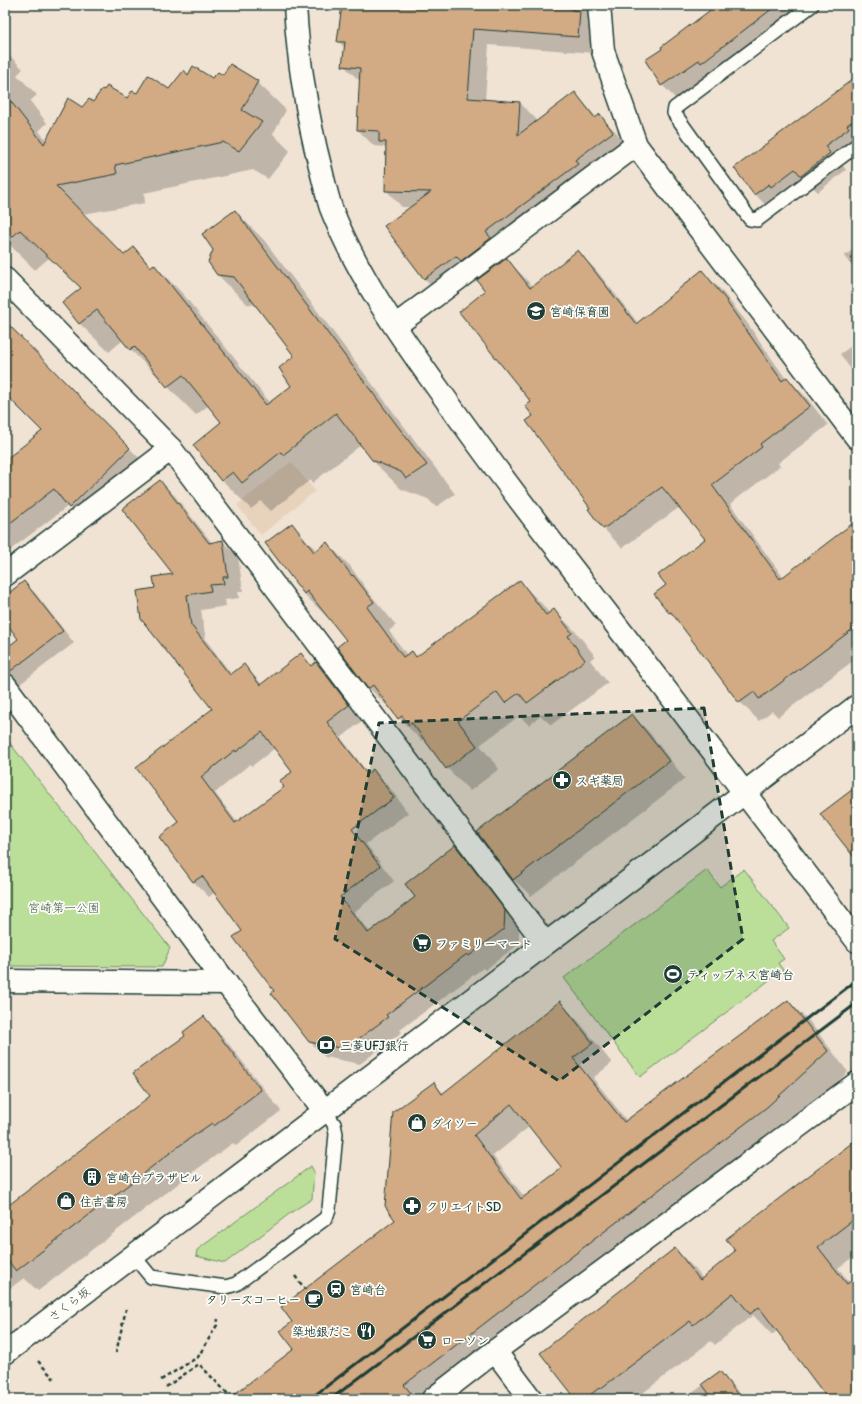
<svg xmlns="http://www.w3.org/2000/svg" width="862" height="1404" viewBox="0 0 862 1404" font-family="Delius,'Klee One',sans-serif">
<rect width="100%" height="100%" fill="#f0e3d4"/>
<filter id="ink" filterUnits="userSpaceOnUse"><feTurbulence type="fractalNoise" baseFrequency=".025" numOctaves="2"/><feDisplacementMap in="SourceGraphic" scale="8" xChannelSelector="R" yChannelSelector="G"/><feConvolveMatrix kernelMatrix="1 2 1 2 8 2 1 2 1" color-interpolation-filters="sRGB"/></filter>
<g filter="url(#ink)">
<path fill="#e7d2bc" d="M291,462L315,491L261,535L237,505Z"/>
<g fill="#bbdf99" stroke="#6d8e66">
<path d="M5,737L170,948L162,967L5,966Z"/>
<path d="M744,869L789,928L771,941L784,959L778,963L783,970L640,1077L564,978L707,870L720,887Z"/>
<path d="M311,1166L314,1172L312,1199L293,1211L225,1263L196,1256L197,1250Z"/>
</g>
<g fill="#0003" fill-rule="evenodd">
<path d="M343,5H590L588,21L596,28L594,53L489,45L485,100L520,103L536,119V122L575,93L597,118L600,116L616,132L629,149L441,295L425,279L386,226L412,207H402L386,190L387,149L385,147L374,146L358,130L361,82L343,65L345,48L338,41Z"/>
<path d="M718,5H815L678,101L662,85L664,50Z"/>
<path d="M5,51L23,69L17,75L37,95L30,101L47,123L39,131L47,141L82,109L93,103L127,99L137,94L169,90L188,76L212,80L223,76L257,82L286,110L273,134L290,151L268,179L253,170L144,193L145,203L83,214L124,256L134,248L152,267L154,265L183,294L270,403L293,387L295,356L256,305L247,304L218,275L235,211L264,240L455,494L436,507L428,499L401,489L372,460L361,445L312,483L310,480L271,511L261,501L251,509L222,480L223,422L209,405L196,415L168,387L160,377L159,378L130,349L123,340L109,352L80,324L63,303L81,288L49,258L35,270L5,240Z"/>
<path d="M857,77V150L841,163L846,170L818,192L811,185L771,211L755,194L735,168Z"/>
<path d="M857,247V273L844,256Z"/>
<path d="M578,252L596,270L638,323L702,271L721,290L745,320L786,379L787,378L806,397L828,425L778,463L780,466L730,504L783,577L857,527V658L778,717L772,711L759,721L740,702L682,624L670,613L655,594L667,585L706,539L680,507L622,548L604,529L590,510L591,508L534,417L532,403L487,291L506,259L525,278L533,287Z"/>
<path d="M5,322L145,464L86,523L68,506L5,554V461L43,432L5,393Z"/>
<path d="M857,342V378L840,354Z"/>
<path d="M160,481L175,496L212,543L223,542L238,556L243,591L238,592L239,598L225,600L226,606L201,610L206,640L232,675L244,666L262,684L300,655L312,666L316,663L331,678L363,720L341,738L369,774L373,771L388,785L408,813L366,844L394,881L354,912L370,932L416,897L455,846L470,861L519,926V944L485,970L483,968L400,1030L402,1032L360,1064L325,1057L310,1042L276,991L244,931L215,892L209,897L194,882L160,837L181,822L213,709L156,589L175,574ZM275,748L294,772L285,787L237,822L215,793L250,764L252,766Z"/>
<path d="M292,525L317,551L327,543L350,566L370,594L396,625L389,631L407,655L412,652L417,657L519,581L542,604L550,614L554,610L577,633L595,656L590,660L608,683L551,725L541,716L529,725L519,716L480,745L499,769L470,791L447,768L424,739L422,741L399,718L393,710L392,711L369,688L348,641L328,616L327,617L304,594L267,543Z"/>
<path d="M24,582L36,594L74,643L20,684H15L5,691V650L19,639L5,619V597Z"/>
<path d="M632,715L649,732L685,779L531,896L514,880L478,832Z"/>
<path d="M788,1001L809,1021L848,1072L787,1128L432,1399H229L296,1350L293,1322L397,1220L434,1084L444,1094L560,1002L580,1023L612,1063L593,1078L627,1121ZM530,1126L564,1168L525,1198L493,1156Z"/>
<path d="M204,1017L224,1038L281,1111L236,1146L233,1143L200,1167L38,1291L24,1278L5,1292V1209L152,1096Z"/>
<path d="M857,1141V1254L838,1268L850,1283L857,1277V1399H829L778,1330L772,1335L753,1315L715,1345L711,1341L635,1399H577L675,1249L696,1270L703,1279L736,1251Z"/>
<path d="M720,1373L735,1388L744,1399H684Z"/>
<path d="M496,1392L503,1399H488Z"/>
</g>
<g fill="#d2aa83" stroke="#1f3d34" fill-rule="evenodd">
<path d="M342,5H572V10L580,11L578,37L473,29L468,98L520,102L518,135L575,92L595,118L600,114L613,132L575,160L578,164L486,232L491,238L461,261L456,256L424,279L384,226L431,192L385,191L386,142H379V131L357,130L360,68L342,66L345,42H337Z"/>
<path d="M717,5H777L701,63L699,60L661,86L645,60L662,49L661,47Z"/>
<path d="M230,64L258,81L242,110L262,122L239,151L223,142L115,165L117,174L56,186L124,255L134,247L150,267L154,264L266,405L291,386L279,368L294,356L234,277L217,275L208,262L213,250L202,234L235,210L427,465L406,479L401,472L372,460L336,413L283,455L281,452L242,483L233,472L221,481L193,445L221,422L183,375L167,387L134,346L130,350L97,310L79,324L62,303L81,288L20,230L5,243V94L44,144L68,98L82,107L89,99L93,102L102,89L104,90L107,86L127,98L132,91L137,93L148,75L169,89L184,70L188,75L193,66L212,78L218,72L223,75Z"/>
<path d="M857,76V118L847,125L849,128L825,146L830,153L801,176L795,169L771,187L769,184L754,195L734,168Z"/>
<path d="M578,250L636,324L702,270L727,301H726L782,381L787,377L810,406L760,444L762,447L712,485L780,579L857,520V626L759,699L754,692L739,703L671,612L669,613L654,594L666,585L658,575L705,539L662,487L603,529L588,509L590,508L526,421L533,416L525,406L531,402L459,312L485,291L477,280L507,258L530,288Z"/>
<path d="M5,321L130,448L69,508L54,489L5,527V460L42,431L5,394Z"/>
<path d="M160,480L209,543L223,540L228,577H223L224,584L210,585L211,591L187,595L191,625L230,675L244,664L260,685L301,653L311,666L316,662L349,705L327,722L367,774L373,769L394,798L352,829L380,866L340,897L368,933L415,897L405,884L455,845L505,910L504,929L469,956L467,954L386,1015L388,1017L345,1049L309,1042L271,993L274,991L233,937L242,931L202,876L193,882L159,837L179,822L136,768L212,709L141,619L137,591L155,588L153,577L173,574L122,509ZM262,732L292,772L279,781L284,787L235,823L201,777L235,750L236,752Z"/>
<path d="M292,523L314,552L327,542L352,576L353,575L374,602L367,607L403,657L412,651L416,657L520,580L546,615L554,609L572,633L568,636L585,660L527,703L519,693L505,703L497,692L458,721L477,746L446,769L412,723L409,725L402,716L398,719L373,685L368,689L337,647L346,640L307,591L304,594L265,543Z"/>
<path d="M24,581L63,631L8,673H5V649L18,639L5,621V596Z"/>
<path d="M632,714L669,761L513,880L477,832Z"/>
<path d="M857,786V861L820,814Z"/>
<path d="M788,1000L828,1051L767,1107L404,1385L416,1399H228L294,1349L280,1331L292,1322L281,1307L395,1220L385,1206L393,1112L434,1082L442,1094L560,1001L593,1043L573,1058L624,1122ZM511,1104L562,1168L521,1199L474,1135Z"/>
<path d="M204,1016L261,1090L214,1126L212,1123L179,1146L16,1271L5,1257V1208L150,1096L133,1073L185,1036L183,1032Z"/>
<path d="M857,1139V1217L818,1247L847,1284L857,1276V1399H828L759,1307L750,1314L733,1293L693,1325L690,1321L600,1389L599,1388L585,1399H576L540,1353L675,1248L700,1280L735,1251L726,1239Z"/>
<path d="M720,1371L741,1399H713L702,1384Z"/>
</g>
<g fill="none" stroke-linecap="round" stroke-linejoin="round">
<defs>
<g id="lane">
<path d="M812,5L675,108L674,113L750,219L757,220L857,145"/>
<path d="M133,1255L151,1277L226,1287L236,1284L326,1218L329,1209L336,1134L334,1124L324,1110"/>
</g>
<g id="street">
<path d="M599,5L603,51L636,145L857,438"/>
<path d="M5,279L171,449L545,943"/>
<path d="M395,326L636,145"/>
<path d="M5,575L171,449"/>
<path d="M5,685L226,983L324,1110"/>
<path d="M5,981L226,983"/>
<path d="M495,1351L531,1399"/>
<path d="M433,1399L495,1351L857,1083"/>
</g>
<g id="secondary">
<path d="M295,5C298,61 307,116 321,170C324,182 327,196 331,208C357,274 398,333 439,390C477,443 515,495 555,546C657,677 757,809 857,941"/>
<path d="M5,1353L709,820L857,706"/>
</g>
</defs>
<use href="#lane" stroke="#1f3d34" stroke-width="16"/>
<use href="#street" stroke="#1f3d34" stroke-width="25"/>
<use href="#secondary" stroke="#1f3d34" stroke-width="25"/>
<g stroke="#1f3d34" stroke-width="2.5" stroke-dasharray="4 3" stroke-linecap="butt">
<path d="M295,1276L305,1289"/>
<path d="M116,1353L126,1309"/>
<path d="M38,1361L54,1379"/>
<path d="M161,1380L198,1357L217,1325L218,1319"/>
<path d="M166,1387L199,1364L231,1397"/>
</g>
<use href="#lane" stroke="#fdfcf7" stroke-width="13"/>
<use href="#street" stroke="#fdfcf7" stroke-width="22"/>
<use href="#secondary" stroke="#fdfcf7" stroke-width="22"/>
<g stroke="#1f3d34" stroke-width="3">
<path d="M310,1399L857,980"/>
<path d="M331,1399L857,1003"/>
</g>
</g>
</g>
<path fill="#1f3d34" fill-opacity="0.2" stroke="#1f3d34" stroke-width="3" stroke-dasharray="8 5" stroke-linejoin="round" d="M704,708L743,939L559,1081L335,939L379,723Z"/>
<defs>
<symbol id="school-disc" viewBox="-11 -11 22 22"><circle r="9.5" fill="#1f3d34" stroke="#fdfcf7"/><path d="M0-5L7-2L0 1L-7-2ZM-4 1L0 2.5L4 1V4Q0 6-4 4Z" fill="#fff"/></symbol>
<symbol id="pharmacy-disc" viewBox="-11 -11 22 22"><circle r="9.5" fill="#1f3d34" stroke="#fdfcf7"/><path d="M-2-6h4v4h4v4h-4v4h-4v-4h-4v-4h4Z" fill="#fff"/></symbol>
<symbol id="supermarket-disc" viewBox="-11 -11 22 22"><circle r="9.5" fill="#1f3d34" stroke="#fdfcf7"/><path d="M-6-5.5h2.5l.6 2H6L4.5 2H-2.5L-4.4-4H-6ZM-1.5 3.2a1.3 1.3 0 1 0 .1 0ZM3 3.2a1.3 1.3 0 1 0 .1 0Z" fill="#fff"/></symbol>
<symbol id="stadium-disc" viewBox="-11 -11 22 22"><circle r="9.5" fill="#1f3d34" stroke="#fdfcf7"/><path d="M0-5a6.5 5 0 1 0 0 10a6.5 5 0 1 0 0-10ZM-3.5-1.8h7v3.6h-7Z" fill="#fff"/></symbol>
<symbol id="bank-disc" viewBox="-11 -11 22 22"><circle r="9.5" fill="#1f3d34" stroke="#fdfcf7"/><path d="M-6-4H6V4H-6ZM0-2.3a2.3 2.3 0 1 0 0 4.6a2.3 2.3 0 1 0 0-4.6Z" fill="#fff"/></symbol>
<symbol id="shop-disc" viewBox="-11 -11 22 22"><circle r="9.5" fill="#1f3d34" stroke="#fdfcf7"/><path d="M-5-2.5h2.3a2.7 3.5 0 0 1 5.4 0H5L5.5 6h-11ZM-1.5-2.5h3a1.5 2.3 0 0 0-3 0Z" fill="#fff"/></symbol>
<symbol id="building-disc" viewBox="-11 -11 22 22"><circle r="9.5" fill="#1f3d34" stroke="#fdfcf7"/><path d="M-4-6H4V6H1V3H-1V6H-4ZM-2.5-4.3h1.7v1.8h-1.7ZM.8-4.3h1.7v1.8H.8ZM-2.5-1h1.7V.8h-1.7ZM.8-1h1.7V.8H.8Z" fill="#fff"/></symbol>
<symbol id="station-disc" viewBox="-11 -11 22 22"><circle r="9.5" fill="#1f3d34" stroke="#fdfcf7"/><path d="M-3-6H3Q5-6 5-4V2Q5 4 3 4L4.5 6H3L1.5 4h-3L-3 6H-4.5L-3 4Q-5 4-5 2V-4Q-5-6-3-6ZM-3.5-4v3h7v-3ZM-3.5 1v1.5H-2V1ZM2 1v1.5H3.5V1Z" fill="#fff"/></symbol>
<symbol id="cafe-disc" viewBox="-11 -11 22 22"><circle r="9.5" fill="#1f3d34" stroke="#fdfcf7"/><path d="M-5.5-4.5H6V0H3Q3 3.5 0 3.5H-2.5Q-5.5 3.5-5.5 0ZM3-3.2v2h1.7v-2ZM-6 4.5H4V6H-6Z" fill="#fff"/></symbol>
<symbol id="restaurant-disc" viewBox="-11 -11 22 22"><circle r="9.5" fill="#1f3d34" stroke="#fdfcf7"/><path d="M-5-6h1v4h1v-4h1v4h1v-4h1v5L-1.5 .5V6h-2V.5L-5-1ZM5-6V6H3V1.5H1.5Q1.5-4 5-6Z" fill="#fff"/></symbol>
</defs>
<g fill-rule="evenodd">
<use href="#school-disc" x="525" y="300" width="22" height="22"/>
<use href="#pharmacy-disc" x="551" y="769" width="22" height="22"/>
<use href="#supermarket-disc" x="411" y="932" width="22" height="22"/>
<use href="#stadium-disc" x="662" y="963" width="22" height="22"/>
<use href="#bank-disc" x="315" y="1034" width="22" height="22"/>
<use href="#shop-disc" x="406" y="1112" width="22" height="22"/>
<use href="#building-disc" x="81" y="1166" width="22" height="22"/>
<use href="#shop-disc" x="55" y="1190" width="22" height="22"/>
<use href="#pharmacy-disc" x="401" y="1195" width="22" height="22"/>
<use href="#station-disc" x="325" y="1278" width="22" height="22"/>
<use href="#cafe-disc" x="303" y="1288" width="22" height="22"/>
<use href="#restaurant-disc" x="355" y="1320" width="22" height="22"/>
<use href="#supermarket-disc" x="416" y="1329" width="22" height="22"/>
</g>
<g text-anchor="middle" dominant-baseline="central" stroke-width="3.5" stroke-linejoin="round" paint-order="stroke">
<g font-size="12" font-weight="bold" fill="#1f3d34" stroke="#fdfcf7" text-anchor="start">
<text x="550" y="311">宮崎保育園</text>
<text x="576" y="780">スギ薬局</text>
<text x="436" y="943">ファミリーマート</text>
<text x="687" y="974">ティップネス宮崎台</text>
<text x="340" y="1045">三菱UFJ銀行</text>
<text x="431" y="1123">ダイソー</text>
<text x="106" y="1177">宮崎台プラザビル</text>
<text x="80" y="1201">住吉書房</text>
<text x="426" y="1206">クリエイトSD</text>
<text x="350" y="1289">宮崎台</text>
<text x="300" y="1299" text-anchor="end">タリーズコーヒー</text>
<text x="352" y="1331" text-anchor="end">築地銀だこ</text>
<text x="441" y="1340">ローソン</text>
</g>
<g font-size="12" fill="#3e5d48" stroke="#fdfcf7">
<text x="64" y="907">宮崎第一公園</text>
</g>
<g font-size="12" fill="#1f3d34" stroke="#fdfcf7">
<text transform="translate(69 1304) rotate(-37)">さくら坂</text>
</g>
</g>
<rect width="862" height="1404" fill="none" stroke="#fdfcf7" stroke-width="20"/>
<rect x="10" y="10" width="842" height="1384" fill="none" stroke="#1f3d34" stroke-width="1.5" filter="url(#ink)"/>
</svg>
